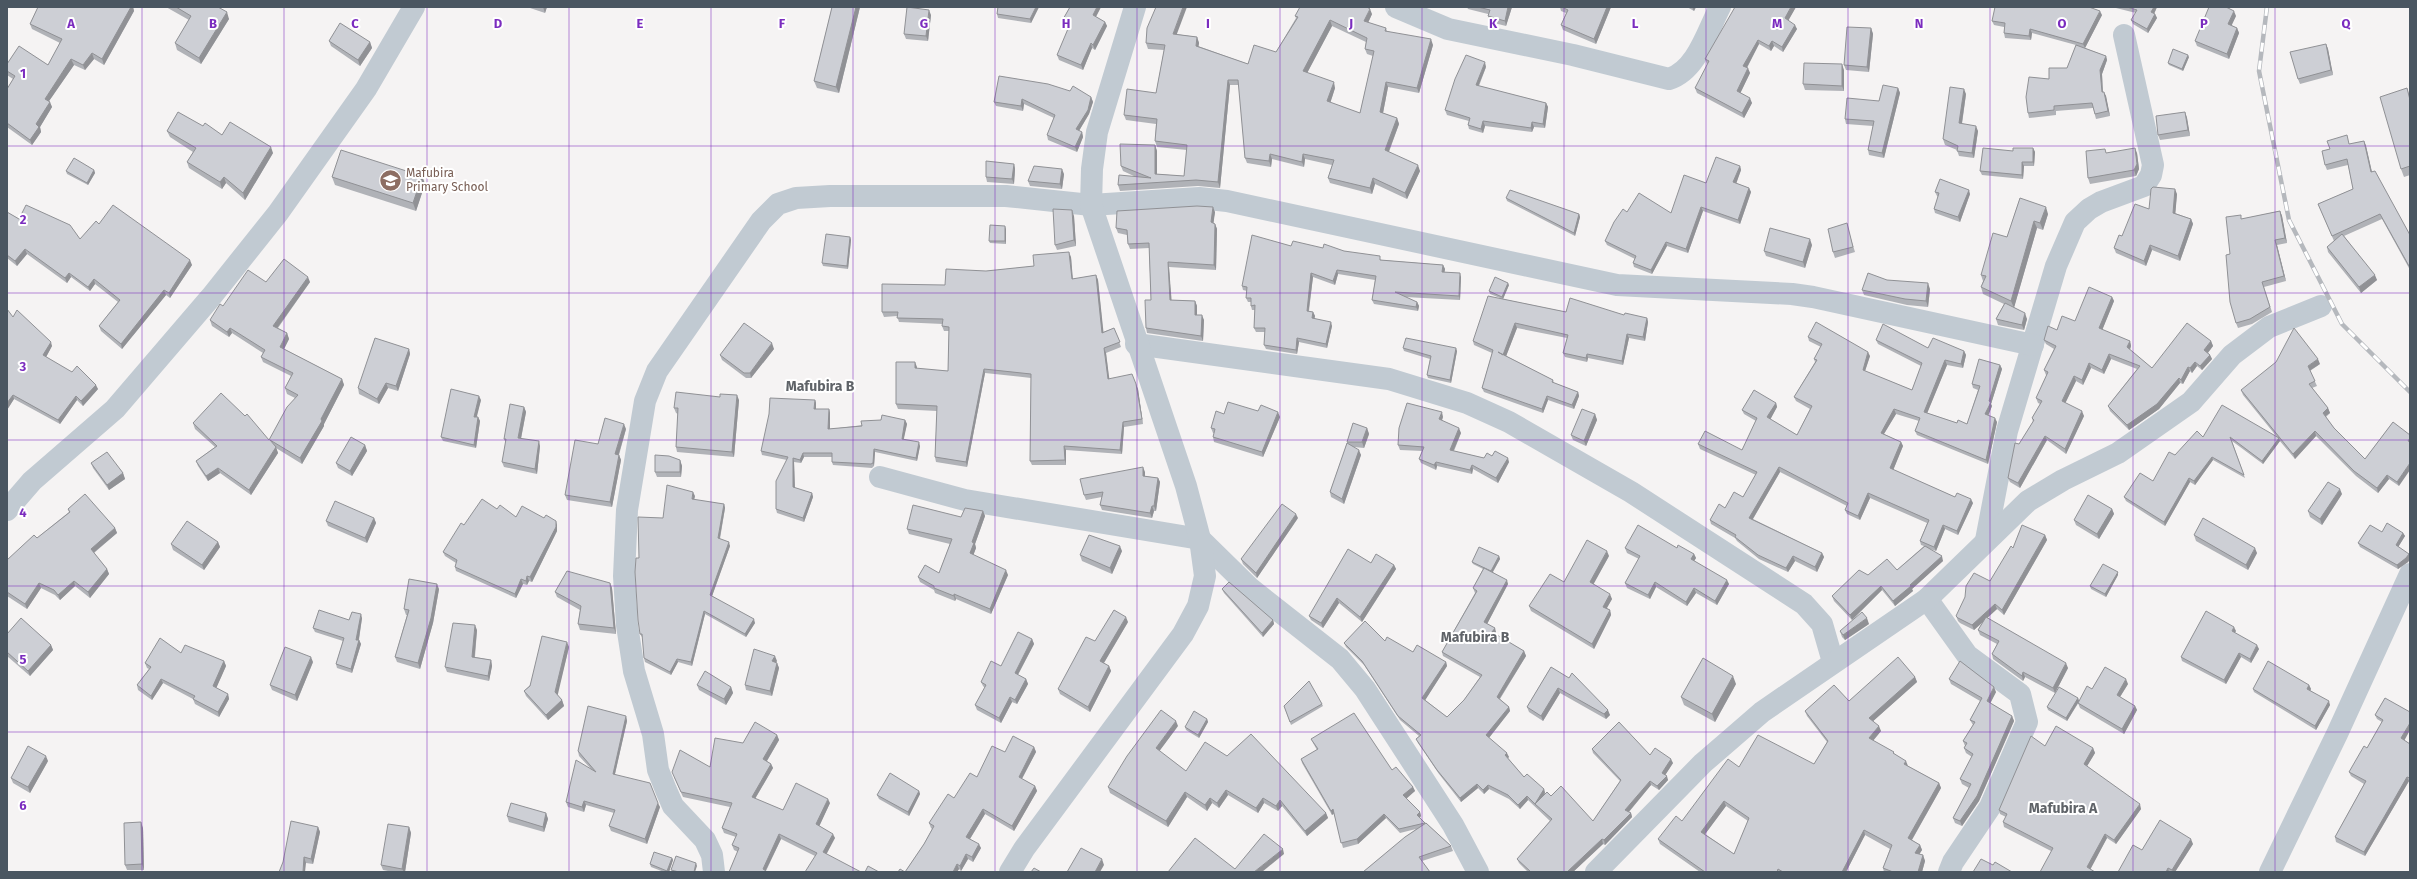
<svg xmlns="http://www.w3.org/2000/svg" width="2417" height="879" viewBox="0 0 2417 879" font-family="'Fira Sans',sans-serif">
<rect width="100%" height="100%" fill="#f5f3f3"/>
<g fill="none" stroke-linecap="round" stroke-linejoin="round">
<g stroke="#c1cad2" stroke-width="22">
<path d="M1396,7L1448,29L1573,55L1669,79C1697,70 1707,32 1720,7"/>
<path d="M1136,344L1389,379L1467,403L1509,422L1631,492L1804,604L1822,624L1833,662"/>
<path d="M880,477L965,500L1200,539L1251,589L1340,659L1365,689L1453,825L1478,872"/>
<path d="M7,510L32,481L115,409L211,297L278,213L366,89L414,7"/>
<path d="M1986,540L2007,431L2056,266L2075,222L2089,209L2101,202L2144,186L2151,175L2153,165L2124,35"/>
<path d="M1927,599L1967,655L2020,694L2027,722L1990,807L1953,862L1949,872"/>
<path d="M714,872L712,855L705,840L673,806L666,790L658,770L653,734L634,671L627,625L624,576L627,510L645,401L657,371L761,221L778,204L796,198L830,196H1006L1091,205L1199,198L1227,201L1617,285L1792,294L1813,297L2033,345"/>
<path d="M1010,872L1024,849L1183,634L1198,606L1205,576L1200,539L1186,486L1091,205L1092,169L1097,132L1135,7"/>
<path d="M1596,872L1703,763L1732,738L1762,712L1927,599L2028,501L2063,480L2118,453L2191,402L2232,355L2269,327L2321,306"/>
<path d="M2270,872L2337,734L2410,574"/>
</g>
<defs>
<path id="rail" d="M2267,7L2259,71L2289,220L2342,324L2410,392"/>
</defs>
<use href="#rail" stroke="#b5b8bd" stroke-width="4.5"/>
<use href="#rail" stroke="#fff" stroke-width="3" stroke-dasharray="9" stroke-linecap="butt"/>
</g>
<g fill="#b0b2b7" fill-rule="evenodd">
<path d="M38,7H133L134,11L104,65L94,59L85,70L74,65L49,101L52,107L40,127L41,132L32,145L7,127V89L13,79L7,75V64L48,65L60,43L32,29L30,24Z"/>
<path d="M166,7H218L229,19L201,64L177,50L175,43L189,20Z"/>
<path d="M527,7H547L545,13Z"/>
<path d="M832,7H860L839,93L817,88L814,81Z"/>
<path d="M998,7H1039L1031,23L998,18L997,14Z"/>
<path d="M1070,7H1101L1096,17L1105,22L1107,26L1095,50L1092,48L1083,70L1059,60L1057,55L1069,28L1064,26L1062,21Z"/>
<path d="M1467,7H1512L1506,26L1490,22L1488,16V14L1468,9Z"/>
<path d="M1560,7H1611L1596,44L1563,30L1561,25L1566,13L1561,11Z"/>
<path d="M1687,7H1696L1694,11Z"/>
<path d="M1796,7L1788,20L1797,29L1783,52L1774,46L1771,51L1759,44L1747,68L1750,73L1740,93L1752,103L1744,118L1697,93L1695,88L1708,65L1707,64L1705,59Z"/>
<path d="M2112,7H2157L2154,14H2155L2157,18L2148,33L2133,24L2131,20L2136,13Z"/>
<path d="M1372,14L1368,23L1386,28L1387,31L1433,45L1419,93L1388,87L1383,113L1397,118L1399,124L1389,152L1420,171L1407,199L1375,184L1372,194L1330,183L1328,178L1332,165L1305,159L1304,167L1272,159L1271,167L1247,163L1245,158L1239,85H1230L1220,188L1198,186L1120,191L1118,185L1136,177L1123,171L1121,166L1155,145L1157,151V174L1184,176L1187,150L1157,147L1155,141L1156,124L1126,120L1124,115L1156,93L1164,50L1148,49L1146,43L1176,34L1197,37L1199,43L1198,46L1248,64L1276,52L1296,18L1295,16ZM1332,26L1366,42L1365,49L1367,54L1373,56L1360,113L1330,103L1335,88L1307,73Z"/>
<path d="M931,15L928,41L906,39L904,34Z"/>
<path d="M2102,15L2085,48L2106,56L2107,60L2102,74L2103,92L2106,96L2110,116L2096,119L2093,108L2056,111V115L2029,118L2028,113L2049,79L2067,68L2076,45L2032,33L2031,40L2005,38L2004,33V27L1994,25L1992,21Z"/>
<path d="M2236,16L2231,25L2237,28L2239,33L2229,59L2197,46L2195,41Z"/>
<path d="M1871,28L1873,34L1869,72L1846,70L1844,65Z"/>
<path d="M329,41L370,42L372,48L360,66L331,46Z"/>
<path d="M2326,44L2328,49L2333,75L2300,84L2298,79Z"/>
<path d="M2189,57L2183,71L2169,65L2168,63Z"/>
<path d="M1486,67L1479,86L1546,103L1548,107L1545,128L1534,127L1532,132L1485,126L1483,133L1469,129L1468,125L1469,121L1447,115L1445,110Z"/>
<path d="M1844,70V91L1805,90L1803,84Z"/>
<path d="M1898,88L1900,93L1884,158L1869,155L1868,150L1873,126L1846,124L1845,119L1879,101Z"/>
<path d="M2407,88L2410,97V175L2404,177L2401,169Z"/>
<path d="M1070,91L1091,97L1093,102L1089,114L1079,131L1082,132L1083,137L1077,152L1048,140L1047,135L1054,118L1024,104L1023,111L996,106L994,102Z"/>
<path d="M1966,94L1962,124L1978,131L1974,158L1959,156L1957,150L1945,145L1943,139Z"/>
<path d="M2185,112L2187,118L2190,136L2160,140L2158,135Z"/>
<path d="M203,126L222,135L273,153L245,200L226,183L222,189L189,168L187,162L193,152L170,137L167,131Z"/>
<path d="M2364,141L2366,146L2372,172L2410,235V270L2382,219L2344,236L2377,280L2361,293L2328,252L2327,247L2334,241L2318,204L2353,189L2348,165L2327,170L2325,165L2350,144Z"/>
<path d="M2033,148L2035,152L2034,166H2024L2023,179L1982,175L1980,171L2013,151Z"/>
<path d="M2107,153H2137L2139,169L2136,176L2090,184L2088,178Z"/>
<path d="M1014,164L1015,169L1014,184L987,182L986,177Z"/>
<path d="M1740,166L1741,170L1736,183L1749,188L1751,192L1740,224L1703,211L1688,253L1667,246L1652,274L1634,267L1633,263L1635,259L1607,245L1605,241L1627,212L1671,213L1706,183Z"/>
<path d="M94,170L95,173L88,185L67,174L66,171Z"/>
<path d="M1064,174L1062,189L1030,186L1028,181Z"/>
<path d="M422,176L425,184L416,211L335,185L332,177Z"/>
<path d="M1935,192L1970,194L1960,222L1935,213L1934,209L1938,197L1937,196Z"/>
<path d="M2177,194L2175,213L2191,219L2193,224L2180,261L2152,250L2146,266L2116,253L2114,248L2122,236L2149,209Z"/>
<path d="M1506,198L1579,214L1580,217L1575,236L1507,201Z"/>
<path d="M2020,198L2048,214L2043,230L2037,228L2014,307L2027,319L2024,330L1998,325L1996,319L2004,304L1983,294L1981,287L1983,281L1981,275L2007,237Z"/>
<path d="M2280,211L2282,216L2287,243L2277,245L2286,281L2264,287L2272,312L2252,324L2238,328L2236,323L2242,219Z"/>
<path d="M7,212L19,219L80,239L99,224L192,265L170,298L166,295L122,349L101,331L99,326L118,302L95,284L90,291L71,277L67,283L27,254L17,266L7,258Z"/>
<path d="M1215,212L1213,223L1215,224L1217,229L1216,270L1169,267L1171,300L1195,301L1197,306V315L1204,320L1203,341L1147,333L1146,328L1151,300L1149,248L1130,249L1128,244L1127,235L1118,233L1116,228Z"/>
<path d="M1074,216L1076,246L1057,250L1055,245Z"/>
<path d="M1006,229V244L990,243L989,241Z"/>
<path d="M1848,229L1855,252L1835,258L1833,252Z"/>
<path d="M850,237L851,240L848,269L823,266L822,263Z"/>
<path d="M1812,245L1805,268L1766,256L1764,251Z"/>
<path d="M1291,246L1323,248L1344,251L1382,260L1443,265L1445,269L1444,272L1461,277L1460,300L1405,297L1417,302L1419,306L1418,311L1374,304L1372,300L1375,280L1338,274L1335,285L1313,277L1309,311L1313,312L1315,316L1314,318L1332,326L1327,348L1299,342L1297,354L1266,349L1264,345L1265,332H1256L1254,328L1255,310H1252L1251,306V302H1248L1246,298L1247,291L1243,290L1242,286Z"/>
<path d="M1071,257L1073,279L1096,275L1098,280L1103,332L1114,328L1121,347L1106,353L1109,379L1138,389L1143,424L1124,427L1122,454L1066,450V465H1032L1030,461L1031,378L985,373L967,467L936,462L935,457L937,411L898,409L896,404L917,367V369L948,371L949,331H944L942,326L943,324L899,322L897,316L884,317L882,312L945,285L986,271L1034,266Z"/>
<path d="M1887,280L1930,289L1928,307L1907,305L1864,295L1862,290Z"/>
<path d="M266,282H310L278,328L287,333L289,339L284,349L342,379L344,385L324,424V426L302,464L276,448L278,453L251,495L220,473L208,481L198,466L196,461L215,447L195,429L193,423L269,440L295,398L287,394L285,388L291,376L263,362L261,357L263,353L232,333L229,337L212,326L210,320L223,306Z"/>
<path d="M1509,285L1503,299L1566,312L1647,318L1648,322L1645,341L1629,338L1623,365L1588,358L1587,362L1565,357L1563,353L1567,338L1517,328L1506,356L1553,380L1554,383L1578,392L1579,396L1574,409L1548,400L1543,413L1484,392L1482,388L1492,353L1474,345L1473,341L1500,298L1490,294L1489,291Z"/>
<path d="M2112,297L2114,301L2102,330L2130,341L2131,346L2130,350L2152,368L2211,341L2213,346L2208,353L2210,355L2212,359L2202,370L2197,366L2192,373L2190,371L2183,384L2180,383L2159,409L2129,430L2110,411L2108,406L2137,369L2111,359L2104,374L2091,368L2083,385L2076,381L2065,403L2084,416L2066,454L2047,440L2020,488L2010,482L2008,478L2019,444L2033,422L2032,418L2040,404L2038,403L2036,398L2047,375H2046L2044,370L2054,349L2046,344L2044,340L2057,330L2075,321Z"/>
<path d="M13,317L52,346L46,357L98,389L83,406L77,400L60,424L14,399L7,410Z"/>
<path d="M1808,337L1870,356L1865,371L1912,390L1921,366L1878,344L1876,340L1928,348L1964,351L1966,355L1963,368L1947,365L1927,413L1957,423L1967,424L1978,390L1973,388L1972,384L2000,365L2002,369L1991,404L1992,406L1988,415L1997,422L1988,464L1917,435L1915,431L1919,421L1896,414L1884,434L1901,442L1903,446L1893,470L1955,497L1973,503L1958,535L1945,529L1936,551L1930,549L1943,561L1912,589L1913,591L1895,606L1882,590L1852,620L1834,601L1832,596L1868,575L1897,570L1924,546L1921,545L1920,541L1927,523L1870,498L1860,520L1847,514L1845,510L1847,506L1780,472L1753,519L1822,553L1824,557L1817,572L1795,561L1788,572L1759,559L1737,541L1735,538L1711,524L1710,520L1725,508L1743,497L1756,475L1700,449L1698,444L1742,450L1756,421L1744,414L1742,410L1776,403L1777,407L1770,419L1797,435L1810,409L1796,401L1794,397L1815,362L1814,359L1821,347L1809,341Z"/>
<path d="M1403,348L1457,351L1451,383L1428,378L1427,375L1430,359L1404,351Z"/>
<path d="M409,349L410,354L398,391L388,388L379,404L359,394L358,388Z"/>
<path d="M774,349L751,378H746L722,360L720,355Z"/>
<path d="M2320,364L2310,371L2317,386L2312,388L2328,408L2330,413L2326,417L2334,428L2365,459L2393,422L2399,486L2389,479L2378,493L2356,476L2316,436L2295,459L2279,440L2280,441L2263,464L2232,441L2245,478L2213,460L2195,485L2190,482L2165,526L2126,501L2124,497L2153,481L2175,455L2203,437H2277L2243,395L2241,390Z"/>
<path d="M481,400L476,417H478L480,421L476,448L443,441L441,437Z"/>
<path d="M739,400L734,457L677,452L676,447L678,414L676,413L674,408Z"/>
<path d="M815,400L816,403V409H829L830,413V429L905,420L907,424L903,440L920,446L917,461L875,452L874,466L872,468L833,465L832,462V457H804L801,463L794,462L795,488L812,493L813,497L804,522L777,513L776,509L787,460L762,455L761,451Z"/>
<path d="M524,407L526,412L521,439L540,446L537,474L504,467L502,462L506,443L504,439Z"/>
<path d="M1258,411L1280,417L1263,457L1214,442L1213,437L1214,433H1213L1211,428L1224,414Z"/>
<path d="M1595,414L1597,420L1586,446L1573,440L1571,435Z"/>
<path d="M1443,417L1442,421L1461,433L1454,451L1484,458L1492,456L1509,462L1498,483L1473,469L1472,474L1437,466L1436,470L1421,463L1419,459L1423,451L1400,450L1398,445Z"/>
<path d="M1367,428L1369,434L1364,448L1354,447L1361,455L1344,504L1331,497L1330,492L1347,443V442Z"/>
<path d="M626,429L619,455L621,460L612,507L567,500L565,495L598,444Z"/>
<path d="M365,445L367,451L352,476L338,468L336,463Z"/>
<path d="M680,460L682,466L681,477H657L655,472Z"/>
<path d="M91,463L123,473L125,479L109,490L93,468Z"/>
<path d="M1145,472V476L1158,478L1160,482L1156,511H1154L1152,518L1102,510L1100,505L1102,497L1086,500L1084,495Z"/>
<path d="M2342,494L2322,525L2310,517L2308,511Z"/>
<path d="M695,496L694,500L724,504L725,508L720,539L730,546L712,596L755,623L746,637L705,614L692,666L678,662L671,675L645,662L644,658L643,637H642L640,634L639,558L663,518Z"/>
<path d="M68,509L115,528L117,533L94,553L107,569L109,574L90,598L75,586L60,600L55,595L41,588L27,609L7,596V560L37,538L69,512Z"/>
<path d="M497,509L516,517L544,518L557,525V531L532,582L529,581L527,585L523,584L516,598L456,571L455,567L456,563L445,556L443,552L464,525Z"/>
<path d="M2112,509L2114,514L2099,539L2076,525L2074,520Z"/>
<path d="M983,511L985,516L975,544L976,548L973,555L1008,575L991,614L956,599L955,601L935,593L934,590L920,582L918,577L939,573L950,544L909,534L907,529L961,517Z"/>
<path d="M374,518L376,523L367,543L328,526L326,521Z"/>
<path d="M1298,518L1257,578L1243,564L1241,559Z"/>
<path d="M2382,532L2403,533L2405,536L2398,547L2410,557V559L2408,562L2398,569L2360,547L2358,543Z"/>
<path d="M2045,535L2047,540L2004,615L1997,609L1987,618L2068,668L2055,693L2025,677L2023,681L1993,659L1992,654L1997,644L1980,635L1978,630L1983,622L1974,630L1960,623L1958,621L1956,616L1990,581L2013,548Z"/>
<path d="M2194,535L2257,553L2248,570L2196,541Z"/>
<path d="M218,542L220,547L204,570L173,550L171,544Z"/>
<path d="M1625,548H1677L1694,554L1696,558L1694,561L1729,584L1717,605L1696,593L1687,606L1656,587L1650,599L1627,588L1625,583L1639,559L1627,553Z"/>
<path d="M1122,551L1112,574L1082,561L1080,555Z"/>
<path d="M1499,556L1500,559L1493,572L1508,584L1487,624L1496,632L1495,634L1524,651L1526,656L1500,699L1509,707L1510,711L1489,738L1509,757L1508,758L1524,777L1544,789L1545,793L1544,794L1551,796L1593,821L1620,781L1593,753L1592,749L1650,755L1673,763L1665,775L1668,780L1659,790L1651,785L1629,812L1631,813L1632,817L1605,845L1603,844L1573,872H1528L1519,863L1517,859L1550,821L1528,800L1520,809L1509,799L1489,789L1484,794L1478,788L1461,802L1439,774L1418,743L1416,739L1419,736L1400,720L1364,665L1346,647L1344,643L1385,641L1413,652L1446,662L1447,666L1425,700L1447,717L1464,700L1480,677L1443,656L1442,652L1475,593L1473,588L1483,569L1473,564L1472,562Z"/>
<path d="M1609,556L1593,584L1612,599L1607,608L1610,610L1611,615L1594,649L1531,611L1529,606L1564,582Z"/>
<path d="M1371,563L1394,565L1396,569L1362,622L1339,603L1323,628L1311,620L1309,616Z"/>
<path d="M2118,575L2106,597L2091,589L2090,586Z"/>
<path d="M610,583L612,588L616,634L580,630L578,624L580,610L557,597L555,592Z"/>
<path d="M439,589L433,623L420,669L397,662L395,657L407,615H406L404,609Z"/>
<path d="M1222,589L1273,620L1274,624L1263,637L1224,593Z"/>
<path d="M362,618L359,640L361,644L352,673L337,668L336,664L343,641L315,632L313,628Z"/>
<path d="M1128,622L1104,663L1109,666L1111,671L1090,712L1060,694L1058,689L1095,641Z"/>
<path d="M1869,624L1845,640L1842,637L1840,631Z"/>
<path d="M477,630L475,657L491,660L492,666L489,681L447,672L445,667Z"/>
<path d="M2236,631L2235,633L2259,649L2251,663L2241,657L2226,684L2182,661L2181,657Z"/>
<path d="M7,634L51,645L53,650L30,676L7,656Z"/>
<path d="M1032,639L1034,644L1018,675L1026,679L1028,684L1017,704L1012,702L1001,723L977,710L975,705L985,688L983,686L981,682L1001,666Z"/>
<path d="M569,647L557,695L562,700L564,706L548,720L526,696L524,691Z"/>
<path d="M181,653L224,661L226,666L216,688L228,694L229,699L219,717L195,704L193,699L163,683L152,700L138,690L137,685L149,669L147,668L145,663Z"/>
<path d="M777,661L776,663H777L779,668L772,696L746,690L745,685Z"/>
<path d="M313,662L297,701L272,690L270,685Z"/>
<path d="M1551,667L1610,715L1606,719L1560,693L1543,721L1529,712L1527,707Z"/>
<path d="M1915,677L1917,682L1873,721L1881,731L1873,741L1895,754L1908,766L1939,783L1941,788L1912,840L1920,845L1922,850L1919,854L1923,855L1925,861L1922,872H1884L1883,868L1890,849L1865,835L1846,872H1700L1660,844L1658,839L1682,821L1739,767L1814,764L1827,742L1807,716L1805,711L1849,701ZM1726,806L1748,821L1734,854L1705,834Z"/>
<path d="M1949,679L1996,692L1990,703L2012,716L2014,721L1979,801L1962,826L1955,823L1953,818L1969,788L1962,784L1960,779L1972,757L1966,753L1964,748L1965,746L1963,741L1973,725L1970,720L1980,701L1951,684Z"/>
<path d="M1736,684L1715,722L1684,705L1681,697Z"/>
<path d="M2128,684L2120,697L2135,706L2137,710L2124,734L2080,708L2078,703L2079,702L2067,721L2048,710L2047,707L2078,698L2079,701L2092,689Z"/>
<path d="M697,685L731,687L733,693L726,705L699,690Z"/>
<path d="M2309,685L2311,689L2310,690L2330,705L2316,730L2254,692L2253,689Z"/>
<path d="M2385,698L2404,740L2410,744V782L2409,781L2365,856L2336,842L2335,837L2364,784L2351,776L2349,772L2367,748L2382,722L2377,719L2375,715Z"/>
<path d="M1322,704L1323,706L1291,725L1284,706Z"/>
<path d="M626,716L627,721L615,774L660,807L647,844L611,831L609,826L614,813L586,805L584,812L568,807L566,802L591,769L579,756L578,751Z"/>
<path d="M1207,719L1208,722L1199,738L1186,730L1185,727Z"/>
<path d="M1178,726L1159,751L1186,771L1227,756L1326,813L1328,818L1307,836L1282,806L1278,811L1264,803L1258,813L1228,795L1219,808L1212,803L1207,811L1187,797L1168,827L1110,793L1108,787Z"/>
<path d="M777,735L779,740L767,761L771,764L773,768L755,799L783,810L830,803L819,826L835,838L815,856L781,839L766,871L767,872H729L738,852L734,850L732,845L736,837L724,833L722,828L730,807L683,797L674,777L710,767L743,743Z"/>
<path d="M1311,739L1392,770L1413,787L1415,791L1406,798L1420,812L1421,816L1420,818L1451,846L1453,851L1422,861L1363,872L1416,829L1400,833L1386,818L1358,844L1343,848L1334,814L1332,815L1302,763L1301,759L1317,750L1313,743Z"/>
<path d="M2045,746L2093,748L2095,753L2087,766L2141,809L2116,844L2107,838L2090,869L2051,851L2004,827L2003,822L2006,817L2000,814L1999,810Z"/>
<path d="M1034,747L1036,752L1022,779L1035,786L1037,791L1014,831L985,814L970,839L981,848L973,862L968,859L961,871L959,869L957,872H898H905L924,844L932,829L931,828L929,823L954,798L977,777L1005,752Z"/>
<path d="M48,761L30,793L13,783L11,778Z"/>
<path d="M919,791L920,794L909,816L879,799L877,795Z"/>
<path d="M546,813L548,819L544,832L509,822L507,816Z"/>
<path d="M318,827L320,832L313,864L306,863L279,872Z"/>
<path d="M409,827L411,833L405,872H393L383,870L381,865Z"/>
<path d="M143,828L144,870H127L125,865Z"/>
<path d="M2193,844L2175,872H2118L2142,850Z"/>
<path d="M672,858L673,860L669,872H664L651,867L650,864Z"/>
</g>
<g fill="#909195">
<path d="M131,7H133L134,11L104,65L102,59Z"/>
<path d="M543,7H547L545,13Z"/>
<path d="M856,7H860L839,93L836,87Z"/>
<path d="M1036,7H1039L1031,23L1030,19Z"/>
<path d="M1097,7H1101L1094,20L1093,15Z"/>
<path d="M1183,7H1187L1175,39L1173,34Z"/>
<path d="M1508,7H1512L1506,26L1505,21Z"/>
<path d="M1607,7H1611L1596,44L1594,39Z"/>
<path d="M1692,7H1696L1694,11Z"/>
<path d="M1791,7H1796L1787,23L1785,18Z"/>
<path d="M2154,7H2157L2153,16L2151,12Z"/>
<path d="M1370,9L1372,14L1366,27L1364,21Z"/>
<path d="M929,10L931,15L928,41L926,36Z"/>
<path d="M2100,11L2102,15L2085,48L2083,44Z"/>
<path d="M2234,11L2236,16L2230,29L2228,24Z"/>
<path d="M227,12L229,19L201,64L199,58Z"/>
<path d="M2155,14L2157,18L2148,33L2147,29Z"/>
<path d="M1330,20L1332,26L1305,77L1303,71Z"/>
<path d="M1105,22L1107,26L1095,50L1093,45Z"/>
<path d="M1795,25L1797,29L1783,52L1782,47Z"/>
<path d="M1871,28L1873,34L1869,72L1867,67Z"/>
<path d="M2237,28L2239,33L2229,59L2227,54Z"/>
<path d="M2030,29L2032,33L2031,40L2029,36Z"/>
<path d="M1197,37L1199,43L1198,51L1196,46Z"/>
<path d="M1431,39L1433,45L1419,93L1417,88Z"/>
<path d="M1758,40L1759,44L1745,71L1743,66Z"/>
<path d="M1772,41L1774,46L1771,51L1769,46Z"/>
<path d="M370,42L372,48L360,66L358,60Z"/>
<path d="M1091,43L1092,48L1083,70L1081,65Z"/>
<path d="M2326,44L2328,49L2333,75L2331,70Z"/>
<path d="M92,53L94,59L85,70L83,65Z"/>
<path d="M2188,55L2189,57L2183,71L2182,69Z"/>
<path d="M2106,56L2107,60L2102,74L2103,97L2102,92L2100,70Z"/>
<path d="M71,59L74,65L47,104L45,99Z"/>
<path d="M1485,62L1486,67L1477,89L1476,85Z"/>
<path d="M1842,64L1844,70V91L1842,86Z"/>
<path d="M1748,68L1750,73L1739,96L1737,91Z"/>
<path d="M1228,80L1230,85L1220,188L1218,182Z"/>
<path d="M1334,82L1335,88L1329,107L1327,101Z"/>
<path d="M1386,82L1388,87L1382,118L1380,112Z"/>
<path d="M1898,88L1900,93L1884,158L1882,153Z"/>
<path d="M1964,89L1966,94L1961,129L1959,123Z"/>
<path d="M2104,92L2106,96L2110,116L2108,111Z"/>
<path d="M1091,97L1093,102L1089,114L1077,134L1076,129Z"/>
<path d="M1750,98L1752,103L1744,118L1742,113Z"/>
<path d="M1022,99L1024,104L1023,111L1021,106Z"/>
<path d="M50,102L52,107L40,127L41,132L32,145L30,140L36,124Z"/>
<path d="M1546,103L1548,107L1545,128L1543,124Z"/>
<path d="M2185,112L2187,118L2190,136L2188,130Z"/>
<path d="M1397,118L1399,124L1387,156L1385,150Z"/>
<path d="M1483,121L1485,126L1483,133L1481,129Z"/>
<path d="M1532,122L1534,127L1532,132L1531,128Z"/>
<path d="M1976,126L1978,131L1974,158L1972,153Z"/>
<path d="M1082,132L1083,137L1077,152L1075,147Z"/>
<path d="M2364,141L2366,146L2373,177L2371,172Z"/>
<path d="M1155,145L1157,151V179L1155,174Z"/>
<path d="M271,147L273,153L245,200L243,193Z"/>
<path d="M2033,148L2035,152L2034,166L2033,162Z"/>
<path d="M2135,148L2137,153L2139,169L2136,176L2134,170Z"/>
<path d="M1270,154L1272,159L1271,167L1269,161Z"/>
<path d="M1303,154L1305,159L1304,167L1302,162Z"/>
<path d="M2022,162L2024,166L2023,179L2022,175Z"/>
<path d="M1014,164L1015,169L1014,184L1012,179Z"/>
<path d="M1418,165L1420,171L1407,199L1405,193Z"/>
<path d="M1740,166L1741,170L1735,187L1733,182Z"/>
<path d="M1062,169L1064,174L1062,189L1060,184Z"/>
<path d="M94,170L95,173L88,185L87,183Z"/>
<path d="M422,176L425,184L416,211L413,203Z"/>
<path d="M224,177L226,183L222,189L220,182Z"/>
<path d="M1373,178L1375,184L1372,194L1370,188Z"/>
<path d="M1749,188L1751,192L1740,224L1738,220Z"/>
<path d="M2175,189L2177,194L2175,218L2173,213Z"/>
<path d="M1969,190L1970,194L1960,222L1958,217Z"/>
<path d="M1213,207L1215,212L1213,227L1211,222Z"/>
<path d="M1701,207L1703,211L1688,253L1686,249Z"/>
<path d="M2046,207L2048,214L2043,230L2040,223Z"/>
<path d="M1072,210L1074,216L1076,246L1074,240Z"/>
<path d="M2280,211L2282,216L2287,243L2285,238Z"/>
<path d="M1579,214L1580,217L1575,236L1574,233Z"/>
<path d="M2191,219L2193,224L2180,261L2178,256Z"/>
<path d="M2034,221L2037,228L2014,308L2011,301Z"/>
<path d="M1215,224L1217,229L1216,270L1214,265Z"/>
<path d="M1005,226L1006,229V244L1005,241Z"/>
<path d="M850,237L851,240L848,269L847,266Z"/>
<path d="M1810,239L1812,245L1805,268L1803,262Z"/>
<path d="M2275,240L2277,245L2286,281L2284,276Z"/>
<path d="M1666,242L1667,246L1652,274L1651,270Z"/>
<path d="M2150,245L2152,250L2146,266L2144,261Z"/>
<path d="M25,249L27,254L17,266L15,261Z"/>
<path d="M1069,252L1071,257L1073,284L1072,279Z"/>
<path d="M190,260L192,265L170,298L169,293Z"/>
<path d="M1168,262L1169,267L1172,305L1170,300Z"/>
<path d="M1443,265L1445,269L1444,276L1442,272Z"/>
<path d="M1337,270L1338,274L1335,285L1333,281Z"/>
<path d="M69,273L71,277L67,283L65,278Z"/>
<path d="M1311,273L1313,277L1308,315L1307,311Z"/>
<path d="M1460,273L1461,277L1460,300L1459,296Z"/>
<path d="M1096,275L1098,280L1104,337L1102,333Z"/>
<path d="M2375,275L2377,280L2361,293L2359,287Z"/>
<path d="M308,277L310,282L275,331L273,326Z"/>
<path d="M94,279L95,284L90,291L88,287Z"/>
<path d="M1508,283L1509,285L1503,299L1502,297Z"/>
<path d="M1928,283L1930,289L1928,307L1926,301Z"/>
<path d="M164,290L166,295L122,349L121,344Z"/>
<path d="M2112,297L2114,301L2101,333L2099,328Z"/>
<path d="M1195,301L1197,306V320L1195,315Z"/>
<path d="M1417,302L1419,306L1418,311L1416,307Z"/>
<path d="M1313,312L1315,316L1314,322L1312,318Z"/>
<path d="M2025,313L2027,319L2024,330L2022,325Z"/>
<path d="M1202,315L1204,320L1203,341L1201,336Z"/>
<path d="M1647,318L1648,322L1645,341L1643,337Z"/>
<path d="M1331,322L1332,326L1327,348L1326,344Z"/>
<path d="M1515,323L1517,328L1505,359L1503,355Z"/>
<path d="M230,328L232,333L229,337L227,332Z"/>
<path d="M287,333L289,339L282,353L280,347Z"/>
<path d="M1627,334L1629,338L1623,365L1622,361Z"/>
<path d="M1297,338L1299,342L1297,354L1296,350Z"/>
<path d="M2130,341L2131,346L2129,352L2127,347Z"/>
<path d="M2211,341L2213,346L2206,355L2204,350Z"/>
<path d="M51,342L52,346L45,359L43,355Z"/>
<path d="M772,343L774,349L751,378L750,373Z"/>
<path d="M1104,348L1106,353L1110,384L1108,379Z"/>
<path d="M1456,348L1457,351L1451,383L1450,380Z"/>
<path d="M409,349L410,354L398,391L396,386Z"/>
<path d="M1964,351L1966,355L1963,368L1961,364Z"/>
<path d="M1868,352L1870,356L1864,374L1863,370Z"/>
<path d="M1587,354L1588,358L1587,362L1586,358Z"/>
<path d="M2109,354L2111,359L2104,374L2102,370Z"/>
<path d="M2210,355L2212,359L2202,370L2200,366Z"/>
<path d="M2318,359L2320,364L2309,371L2308,366Z"/>
<path d="M1945,360L1947,365L1926,416L1924,412Z"/>
<path d="M915,362L917,367V373L915,368Z"/>
<path d="M2195,362L2197,366L2192,373L2190,368Z"/>
<path d="M2089,363L2091,368L2083,385L2082,380Z"/>
<path d="M2000,365L2002,369L1991,404L1992,406L1987,419L1985,414Z"/>
<path d="M2188,367L2190,371L2183,384L2181,380Z"/>
<path d="M984,369L985,373L967,467L966,462Z"/>
<path d="M2074,376L2076,381L2064,406L2062,401Z"/>
<path d="M2179,378L2180,383L2159,409L2129,430L2127,425Z"/>
<path d="M342,379L344,385L324,424V426L302,464L300,458Z"/>
<path d="M386,383L388,388L379,404L377,399Z"/>
<path d="M1136,384L1138,389L1143,424L1142,419Z"/>
<path d="M96,385L98,389L83,406L81,401Z"/>
<path d="M1578,392L1579,396L1574,409L1572,405Z"/>
<path d="M13,395L14,399L7,410V403Z"/>
<path d="M737,395L739,400L734,457L732,452Z"/>
<path d="M76,396L77,400L60,424L58,420Z"/>
<path d="M479,396L481,400L476,420L474,417Z"/>
<path d="M1547,396L1548,400L1543,413L1542,409Z"/>
<path d="M815,400L816,403V412L814,409Z"/>
<path d="M1776,403L1777,407L1769,422L1767,417Z"/>
<path d="M524,407L526,412L520,443L518,438Z"/>
<path d="M2328,408L2330,413L2324,417L2323,413Z"/>
<path d="M829,409L830,413V433L828,429Z"/>
<path d="M1894,409L1896,414L1882,437L1881,433Z"/>
<path d="M2082,411L2084,416L2066,454L2065,449Z"/>
<path d="M1278,412L1280,417L1263,457L1262,452Z"/>
<path d="M1442,412L1443,417L1440,424L1439,419Z"/>
<path d="M1595,414L1597,420L1586,446L1584,441Z"/>
<path d="M478,417L480,421L476,448L474,445Z"/>
<path d="M1995,418L1997,422L1988,464L1986,460Z"/>
<path d="M905,420L907,424L903,443L902,439Z"/>
<path d="M1123,422L1124,427L1122,454L1120,450Z"/>
<path d="M624,424L626,429L617,460L615,454Z"/>
<path d="M1367,428L1369,434L1364,448L1362,442Z"/>
<path d="M1459,428L1461,433L1452,454L1450,450Z"/>
<path d="M2315,431L2316,436L2295,459L2293,454Z"/>
<path d="M2045,436L2047,440L2020,488L2018,483Z"/>
<path d="M2279,438L2280,441L2263,464L2262,461Z"/>
<path d="M539,441L540,446L537,474L535,469Z"/>
<path d="M919,442L920,446L917,461L916,458Z"/>
<path d="M1901,442L1903,446L1892,473L1890,468Z"/>
<path d="M365,445L367,451L352,476L350,471Z"/>
<path d="M1064,446L1066,450V465L1065,460Z"/>
<path d="M276,447L278,453L251,495L249,490Z"/>
<path d="M874,449L875,452L874,466L873,463Z"/>
<path d="M1359,450L1361,455L1344,504L1342,499Z"/>
<path d="M803,453L804,457L801,463L800,460Z"/>
<path d="M619,455L621,460L612,507L610,502Z"/>
<path d="M2212,457L2213,460L2195,485L2194,481Z"/>
<path d="M793,458L794,462L795,491L793,487Z"/>
<path d="M1508,458L1509,462L1498,483L1496,478Z"/>
<path d="M680,460L682,466L681,477L680,472Z"/>
<path d="M1436,462L1437,466L1436,470L1434,465Z"/>
<path d="M2410,463V470L2399,486L2397,482Z"/>
<path d="M1472,465L1473,469L1472,474L1470,470Z"/>
<path d="M1143,467L1145,472V481L1143,476Z"/>
<path d="M1779,467L1780,472L1751,522L1749,518Z"/>
<path d="M218,468L220,473L208,481L206,476Z"/>
<path d="M123,473L125,479L109,490L107,485Z"/>
<path d="M2387,475L2389,479L2378,493L2377,488Z"/>
<path d="M1158,478L1160,482L1156,511L1154,506Z"/>
<path d="M2189,478L2190,482L2165,526L2164,522Z"/>
<path d="M2340,489L2342,494L2322,525L2320,519Z"/>
<path d="M693,492L695,496L693,503L692,499Z"/>
<path d="M812,493L813,497L804,522L803,518Z"/>
<path d="M1868,493L1870,498L1860,520L1858,516Z"/>
<path d="M1971,499L1973,503L1958,535L1957,531Z"/>
<path d="M724,504L725,508L719,542L718,538Z"/>
<path d="M1152,506L1154,511L1152,518L1150,513Z"/>
<path d="M2112,509L2114,514L2099,539L2097,534Z"/>
<path d="M983,511L985,516L975,544L976,548L972,559L970,553L972,542Z"/>
<path d="M1296,514L1298,518L1257,578L1256,573Z"/>
<path d="M374,518L376,523L367,543L365,538Z"/>
<path d="M556,521L557,525V531L532,582L530,577Z"/>
<path d="M1943,525L1945,529L1936,551L1934,547Z"/>
<path d="M115,528L117,533L92,554L91,549Z"/>
<path d="M2403,533L2405,536L2397,549L2396,545Z"/>
<path d="M2045,535L2047,540L2004,615L2002,610Z"/>
<path d="M218,542L220,547L204,570L202,565Z"/>
<path d="M729,542L730,546L711,599L710,595Z"/>
<path d="M1120,546L1122,551L1112,574L1110,568Z"/>
<path d="M2255,548L2257,553L2248,570L2246,565Z"/>
<path d="M1607,551L1609,556L1592,587L1590,582Z"/>
<path d="M1822,553L1824,557L1817,572L1815,567Z"/>
<path d="M1694,554L1696,558L1693,563L1691,559Z"/>
<path d="M2409,554L2410,559L2408,562L2398,569L2397,565Z"/>
<path d="M1499,556L1500,559L1492,573L1491,571Z"/>
<path d="M1793,556L1795,561L1788,572L1786,568Z"/>
<path d="M1942,556L1943,561L1912,589L1913,591L1895,606L1893,601L1910,585Z"/>
<path d="M1394,565L1396,569L1362,622L1360,617Z"/>
<path d="M107,569L109,574L90,598L88,592Z"/>
<path d="M1006,570L1008,575L991,614L990,609Z"/>
<path d="M2118,572V575L2106,597L2105,594Z"/>
<path d="M527,576L529,581L527,585L526,581Z"/>
<path d="M521,579L523,584L516,598L515,594Z"/>
<path d="M1507,580L1508,584L1486,626L1484,622Z"/>
<path d="M1727,580L1729,584L1717,605L1715,601Z"/>
<path d="M74,581L75,586L60,600L58,595Z"/>
<path d="M1655,582L1656,587L1650,599L1648,595Z"/>
<path d="M39,583L41,588L27,609L25,604Z"/>
<path d="M610,583L612,588L616,634L614,628Z"/>
<path d="M437,584L439,589L433,623L420,669L418,663Z"/>
<path d="M1881,586L1882,590L1852,620L1850,615Z"/>
<path d="M1694,588L1696,593L1687,606L1686,602Z"/>
<path d="M954,594L956,599L955,601L954,596Z"/>
<path d="M1610,594L1612,599L1605,611L1603,607Z"/>
<path d="M1337,598L1339,603L1323,628L1321,623Z"/>
<path d="M1995,604L1997,609L1974,630L1972,625Z"/>
<path d="M1610,610L1611,615L1594,649L1592,644Z"/>
<path d="M704,611L705,614L692,666L691,662Z"/>
<path d="M361,614L362,618L358,644L356,640Z"/>
<path d="M1126,617L1128,622L1102,666L1100,661Z"/>
<path d="M1867,618L1869,624L1845,640L1843,635Z"/>
<path d="M754,619L755,623L746,637L745,634Z"/>
<path d="M1273,620L1274,624L1263,637L1262,633Z"/>
<path d="M475,625L477,630L474,662L472,657Z"/>
<path d="M2234,627L2236,631L2233,635L2232,631Z"/>
<path d="M1495,628L1496,632L1494,636L1492,632Z"/>
<path d="M1032,639L1034,644L1016,678L1015,673Z"/>
<path d="M359,640L361,644L352,673L351,669Z"/>
<path d="M567,642L569,647L557,698L555,692Z"/>
<path d="M51,645L53,650L30,676L28,671Z"/>
<path d="M2257,645L2259,649L2251,663L2250,659Z"/>
<path d="M1524,651L1526,656L1498,701L1497,697Z"/>
<path d="M2239,653L2241,657L2226,684L2224,680Z"/>
<path d="M775,656L777,661L774,666L772,661Z"/>
<path d="M311,657L313,662L297,701L295,695Z"/>
<path d="M677,659L678,662L671,675L670,672Z"/>
<path d="M491,660L492,666L489,681L488,676Z"/>
<path d="M224,661L226,666L215,691L213,686Z"/>
<path d="M1446,662L1447,666L1424,702L1422,698Z"/>
<path d="M777,663L779,668L772,696L770,691Z"/>
<path d="M2066,663L2068,668L2055,693L2053,688Z"/>
<path d="M1109,666L1111,671L1090,712L1088,707Z"/>
<path d="M2023,672L2025,677L2023,681L2022,676Z"/>
<path d="M1733,676L1736,684L1715,722L1712,714Z"/>
<path d="M1915,677L1917,682L1871,723L1869,718Z"/>
<path d="M161,679L163,683L152,700L151,696Z"/>
<path d="M1026,679L1028,684L1017,704L1015,700Z"/>
<path d="M2126,679L2128,684L2118,700L2117,695Z"/>
<path d="M2309,685L2311,689L2309,693L2307,689Z"/>
<path d="M731,687L733,693L726,705L724,699Z"/>
<path d="M1994,687L1996,692L1989,706L1987,701Z"/>
<path d="M1558,688L1560,693L1543,721L1541,716Z"/>
<path d="M228,694L229,699L219,717L218,712Z"/>
<path d="M1010,697L1012,702L1001,723L999,718Z"/>
<path d="M2078,698L2079,701L2067,721L2066,718Z"/>
<path d="M562,700L564,706L548,720L546,715Z"/>
<path d="M2329,701L2330,705L2316,730L2315,726Z"/>
<path d="M2135,706L2137,710L2124,734L2122,729Z"/>
<path d="M1509,707L1510,711L1488,739L1486,735Z"/>
<path d="M1608,710L1610,715L1606,719L1604,714Z"/>
<path d="M626,716L627,721L614,778L613,774Z"/>
<path d="M2012,716L2014,721L1979,801L1962,826L1960,821Z"/>
<path d="M1207,719L1208,722L1199,738L1198,735Z"/>
<path d="M1176,721L1178,726L1158,753L1156,748Z"/>
<path d="M2410,723V730L2403,743L2401,738Z"/>
<path d="M1879,726L1881,731L1871,743L1869,738Z"/>
<path d="M777,735L779,740L765,764L763,759Z"/>
<path d="M1034,747L1036,752L1020,782L1019,777Z"/>
<path d="M2093,748L2095,753L2086,768L2084,764Z"/>
<path d="M1507,753L1509,757L1507,759L1505,755Z"/>
<path d="M46,756L48,761L30,793L28,787Z"/>
<path d="M1671,759L1673,763L1664,777L1662,773Z"/>
<path d="M1906,761L1908,766L1904,764Z"/>
<path d="M771,764L773,768L753,802L752,797Z"/>
<path d="M1667,776L1668,780L1659,790L1657,786Z"/>
<path d="M2407,777L2409,781L2365,856L2364,852Z"/>
<path d="M1650,781L1651,785L1626,815L1625,810Z"/>
<path d="M1939,783L1941,788L1910,843L1908,838Z"/>
<path d="M1477,784L1478,788L1461,802L1460,798Z"/>
<path d="M1488,785L1489,789L1484,794L1483,790Z"/>
<path d="M1035,786L1037,791L1014,831L1012,826Z"/>
<path d="M1413,787L1415,791L1405,800L1403,795Z"/>
<path d="M1544,789L1545,793L1538,806L1535,804Z"/>
<path d="M1226,790L1228,795L1219,808L1217,803Z"/>
<path d="M919,791L920,794L909,816L908,812Z"/>
<path d="M1185,792L1187,797L1168,827L1166,821Z"/>
<path d="M1527,796L1528,800L1520,809L1518,805Z"/>
<path d="M1210,798L1212,803L1207,811L1205,805Z"/>
<path d="M1263,798L1264,803L1258,813L1256,808Z"/>
<path d="M828,799L830,803L818,829L816,824Z"/>
<path d="M1280,800L1282,806L1278,811L1276,806Z"/>
<path d="M584,801L586,805L584,812L582,807Z"/>
<path d="M1724,801L1726,806L1703,837L1701,832Z"/>
<path d="M658,803L660,807L647,844L645,839Z"/>
<path d="M2140,804L2141,809L2116,844L2114,840Z"/>
<path d="M983,809L985,814L968,842L966,837Z"/>
<path d="M1333,809L1334,813L1332,815L1331,811Z"/>
<path d="M1420,812L1421,816L1418,819L1417,815Z"/>
<path d="M546,813L548,819L544,832L543,827Z"/>
<path d="M1326,813L1328,818L1307,836L1305,831Z"/>
<path d="M1631,813L1632,817L1605,845L1604,840Z"/>
<path d="M1384,814L1386,818L1358,844L1357,839Z"/>
<path d="M141,822L143,828L144,870L142,864Z"/>
<path d="M318,827L320,832L313,864L311,859Z"/>
<path d="M409,827L411,833L405,872H404L402,869Z"/>
<path d="M1864,830L1865,835L1846,872H1842Z"/>
<path d="M779,834L781,839L765,872L763,869Z"/>
<path d="M833,834L835,838L825,857L823,852Z"/>
<path d="M2105,834L2107,838L2089,872L2087,867Z"/>
<path d="M1602,839L1603,844L1573,872H1567Z"/>
<path d="M2191,839L2193,844L2175,872H2173L2172,870Z"/>
<path d="M979,844L981,848L973,862L972,857Z"/>
<path d="M1920,845L1922,850L1917,858L1915,853Z"/>
<path d="M1283,849L1284,854L1262,872H1254Z"/>
<path d="M966,854L968,859L961,871L960,866Z"/>
<path d="M1923,855L1925,861L1922,872H1918Z"/>
<path d="M304,857L306,863L305,872H303Z"/>
<path d="M672,858L673,860L669,872H667V871Z"/>
<path d="M1102,859L1104,865L1100,872H1095Z"/>
<path d="M696,863L697,866L695,872H694Z"/>
<path d="M957,864L959,869L957,872H953Z"/>
<path d="M2168,868L2169,872H2166Z"/>
</g>
<g fill="#cdcfd5" stroke="#909195" fill-rule="evenodd">
<path d="M38,7H131L102,59L92,53L83,65L71,59L45,99L50,102L36,124L39,127L30,140L7,123V89L15,76L7,71V64L19,46L48,65L62,39L30,24Z"/>
<path d="M176,7H218L227,12L199,58L175,43L191,16Z"/>
<path d="M832,7H856L836,87L814,81Z"/>
<path d="M907,7L929,10L926,36L904,34Z"/>
<path d="M998,7H1036L1030,19L997,14Z"/>
<path d="M1070,7H1097L1093,15L1105,22L1093,45L1091,43L1081,65L1057,55L1070,24L1062,21Z"/>
<path d="M1156,7H1183L1173,34L1197,37L1196,46L1248,64L1254,45L1276,52L1298,17L1295,16L1300,7H1367L1370,9L1364,21L1386,28L1385,31L1431,39L1417,88L1386,82L1380,112L1397,118L1385,150L1418,165L1405,193L1373,178L1370,188L1328,178L1334,160L1303,154L1302,162L1270,154L1269,161L1245,158L1238,80H1228L1218,182L1196,180L1118,185L1119,175L1151,178L1121,166L1120,144L1155,145V174L1184,176L1187,145L1155,141L1157,119L1124,115L1127,89L1156,93L1165,45L1146,43L1147,28ZM1330,20L1367,38L1365,49L1374,51L1360,113L1327,101L1334,82L1303,71Z"/>
<path d="M1478,7H1508L1505,21L1488,16L1490,10Z"/>
<path d="M1562,7H1607L1594,39L1561,25L1568,10Z"/>
<path d="M1735,7H1791L1785,18L1795,25L1782,47L1772,41L1769,46L1758,40L1743,66L1748,68L1737,91L1750,98L1742,113L1695,88L1709,61L1705,59Z"/>
<path d="M1995,7H2089L2100,11L2083,44L2030,29L2029,36L2004,33L2005,23L1992,21Z"/>
<path d="M2127,7H2154L2151,12L2155,14L2147,29L2131,20L2137,10Z"/>
<path d="M2209,7H2226L2234,11L2228,24L2237,28L2227,54L2195,41Z"/>
<path d="M340,23L370,42L358,60L329,41Z"/>
<path d="M1847,27L1871,28L1867,67L1844,65Z"/>
<path d="M2326,44L2331,70L2298,79L2290,52Z"/>
<path d="M2076,45L2106,56L2100,70L2102,92H2104L2108,111L2095,114L2092,103L2054,106V110L2028,113L2026,97L2029,77L2049,79V68H2067Z"/>
<path d="M2173,49L2188,55L2182,69L2168,63Z"/>
<path d="M1466,55L1485,62L1476,85L1546,103L1543,124L1532,122L1531,128L1483,121L1481,129L1468,125L1470,118L1445,110L1455,79Z"/>
<path d="M1804,63L1842,64V86L1803,84Z"/>
<path d="M999,76L1048,84L1070,91L1073,86L1091,97L1088,110L1076,129L1082,132L1075,147L1047,135L1055,115L1022,99L1021,106L994,102Z"/>
<path d="M1883,85L1898,88L1882,153L1868,150L1874,121L1845,119L1847,98L1879,101Z"/>
<path d="M1950,87L1964,89L1959,123L1976,126L1972,153L1957,151L1958,146L1943,139Z"/>
<path d="M2407,88L2410,100V166L2401,169L2380,97Z"/>
<path d="M178,112L203,126L205,123L222,135L230,122L271,147L243,193L224,177L220,182L187,162L196,148L167,131Z"/>
<path d="M2185,112L2188,130L2158,135L2156,116Z"/>
<path d="M2347,135L2349,144L2364,141L2371,172L2375,171L2410,235V265L2409,266L2380,214L2332,236L2318,204L2353,189L2347,159L2325,165L2322,151L2330,149L2327,141Z"/>
<path d="M1983,148L2013,151V148H2033V162H2022V175L1980,171Z"/>
<path d="M2135,148L2137,164L2134,170L2088,178L2086,151L2105,149L2106,153Z"/>
<path d="M341,150L422,176L413,203L332,177Z"/>
<path d="M1716,157L1740,166L1733,182L1749,188L1738,220L1701,207L1686,249L1666,242L1651,270L1633,263L1636,256L1605,241L1614,222L1623,209L1627,212L1639,193L1671,213L1684,175L1706,183Z"/>
<path d="M74,158L94,170L87,183L66,171Z"/>
<path d="M986,161L1014,164L1012,179L986,177Z"/>
<path d="M1034,166L1062,169L1060,184L1028,181Z"/>
<path d="M1940,179L1969,190L1958,217L1934,209L1939,193L1935,192Z"/>
<path d="M2153,187L2175,189L2173,213L2191,219L2178,256L2150,245L2144,261L2114,248L2119,235L2122,236L2135,204L2149,209L2151,189Z"/>
<path d="M1510,190L1579,214L1574,233L1506,198Z"/>
<path d="M2020,198L2046,207L2040,223L2034,221L2011,301L1981,287L1986,276L1981,275L1993,233L2007,237Z"/>
<path d="M26,205L70,225L80,239L96,221L99,224L113,205L190,260L169,293L164,290L121,344L99,326L120,300L94,279L88,287L69,273L65,278L25,249L15,261L7,255V212L19,219Z"/>
<path d="M1197,206L1213,207L1211,222L1215,224L1214,265L1168,262L1170,300L1195,301V315H1202L1201,336L1146,328L1145,300H1151L1149,243L1128,244L1127,230L1116,228L1117,211Z"/>
<path d="M1053,209L1072,210L1074,240L1055,245Z"/>
<path d="M2280,211L2285,238L2275,240L2284,276L2262,282L2270,307L2250,319L2236,323L2230,302L2226,255L2230,254L2226,217L2241,215V219Z"/>
<path d="M1847,223L1853,247L1833,252L1828,229Z"/>
<path d="M990,225L1005,226V241H989Z"/>
<path d="M1770,228L1810,239L1803,262L1764,251Z"/>
<path d="M826,234L850,237L847,266L822,263Z"/>
<path d="M2342,234L2375,275L2359,287L2327,247Z"/>
<path d="M1252,235L1291,246L1293,241L1323,248L1324,244L1344,251L1380,256V260L1443,265L1442,272L1460,273L1459,296L1395,292L1417,302L1416,307L1372,300L1376,276L1337,270L1333,281L1311,273L1307,311L1313,312L1312,318L1331,322L1326,344L1297,338L1296,350L1264,345L1265,328H1254L1255,305L1251,306V298H1246L1247,287L1242,286Z"/>
<path d="M1069,252L1072,279L1096,275L1102,333L1114,328L1120,342L1104,348L1108,379L1132,374L1136,384L1142,419L1123,422L1120,450L1064,446L1065,460L1030,461L1031,374L984,369L966,462L935,457L937,406L896,404V362H915V368L948,371L949,327L942,326L943,319L897,318L898,312H882V284L945,285L946,269L986,271L1034,266L1033,255Z"/>
<path d="M284,259L308,277L273,326L287,333L280,347L342,379L321,419L322,421L300,458L270,440L276,447L249,490L218,468L206,476L196,461L217,446L193,423L221,393L245,416L247,414L269,440L287,407L298,395L285,388L293,373L261,357L265,350L230,328L227,332L210,320L220,304L223,306L248,270L266,282Z"/>
<path d="M1868,273L1887,280L1928,283L1926,301L1905,299L1862,290Z"/>
<path d="M1495,277L1508,283L1502,297L1489,291Z"/>
<path d="M2089,287L2112,297L2099,328L2130,341L2127,347L2152,368L2187,323L2211,341L2204,350L2210,355L2200,366L2195,362L2190,368L2188,367L2181,380L2179,378L2157,404L2127,425L2108,406L2140,366L2109,354L2102,370L2089,363L2082,380L2074,376L2062,401L2082,411L2065,449L2045,436L2018,483L2008,478L2015,443L2019,444L2034,420L2032,418L2042,401L2036,398L2048,372L2044,370L2056,346L2044,340L2048,326L2057,330L2062,316L2075,321Z"/>
<path d="M1488,296L1566,312L1570,298L1624,315L1625,313L1647,318L1643,337L1627,334L1622,361L1587,354L1586,358L1563,353L1568,335L1515,323L1503,355L1498,352L1553,380L1552,382L1578,392L1572,405L1547,396L1542,409L1482,388L1493,350L1473,341Z"/>
<path d="M2005,303L2025,313L2022,325L1996,319Z"/>
<path d="M7,309L13,317L17,310L51,342L43,355L72,372L77,366L96,385L81,401L76,396L58,420L13,395L7,403Z"/>
<path d="M1816,322L1868,352L1863,370L1912,390L1922,363L1876,340L1883,324L1928,348L1933,338L1964,351L1961,364L1945,360L1924,412L1957,423L1958,420L1967,424L1980,386L1972,384L1979,359L2000,365L1989,401L1991,402L1985,414L1995,418L1986,460L1915,431L1920,418L1894,409L1881,433L1901,442L1890,468L1955,497L1957,493L1971,499L1957,531L1943,525L1934,547L1920,541L1929,520L1868,493L1858,516L1845,510L1848,503L1779,467L1749,518L1822,553L1815,567L1793,556L1786,568L1758,555L1735,537L1736,535L1710,520L1719,504L1725,508L1734,492L1743,497L1757,472L1698,444L1705,431L1742,450L1757,418L1742,410L1754,390L1776,403L1767,417L1797,435L1812,406L1794,397L1817,360L1814,359L1822,344L1808,337Z"/>
<path d="M744,323L772,343L750,373H744L720,355Z"/>
<path d="M2294,328L2318,359L2308,366L2315,381L2309,384L2328,408L2323,413L2334,428L2365,459L2393,422L2410,435V438L2408,441L2410,442V463L2397,482L2387,475L2377,488L2354,471L2315,431L2293,454L2241,390L2276,362Z"/>
<path d="M375,338L409,349L396,386L386,383L377,399L358,388Z"/>
<path d="M1406,338L1456,348L1450,380L1427,375L1431,356L1403,348Z"/>
<path d="M451,389L479,396L474,417H478L474,445L441,437Z"/>
<path d="M676,392L720,397V394L737,395L732,452L676,447L678,408H674Z"/>
<path d="M770,398L815,400L814,409H829L828,429L862,426L861,421L881,420L882,415L905,420L902,439L919,442L916,458L874,449L873,463L871,464L832,462V453H803L800,460L793,458V487L812,493L803,518L776,509V481L788,457L761,451L769,414Z"/>
<path d="M1228,402L1258,411L1261,405L1278,412L1262,452L1213,437L1215,429L1211,428L1216,411L1224,414Z"/>
<path d="M1407,403L1442,412L1439,419L1459,428L1450,450L1484,458L1487,453L1492,456L1495,451L1508,458L1496,478L1472,465L1470,470L1436,462L1434,465L1419,459L1424,447L1398,445L1399,428Z"/>
<path d="M510,404L524,407L518,438L539,441L535,469L502,462L506,439H504Z"/>
<path d="M2222,405L2279,438L2262,461L2230,437L2244,475L2212,457L2194,481L2189,478L2164,522L2124,497L2140,473L2153,481L2169,452L2175,455L2197,431L2203,437Z"/>
<path d="M1582,409L1595,414L1584,441L1571,435Z"/>
<path d="M605,418L624,424L615,454L619,455L610,502L565,495L575,440L598,444Z"/>
<path d="M1353,423L1367,428L1362,442H1347Z"/>
<path d="M351,437L365,445L350,471L336,463Z"/>
<path d="M1347,443L1359,450L1342,499L1330,492Z"/>
<path d="M107,452L123,473L107,485L91,463Z"/>
<path d="M655,455L669,456L680,460V472H655Z"/>
<path d="M1143,467V476L1158,478L1154,506H1152L1150,513L1100,505L1103,492L1084,495L1080,479Z"/>
<path d="M2328,482L2340,489L2320,519L2308,511Z"/>
<path d="M667,485L693,492L692,499L724,504L718,538L729,542L710,595L754,619L745,634L704,611L691,662L677,659L670,672L644,658L642,634H640L638,620L635,572L636,558H639L638,517L663,518Z"/>
<path d="M85,494L115,528L91,549L107,569L88,592L74,581L58,595L54,590L39,583L25,604L7,592V560L34,535L37,538L70,512L68,509Z"/>
<path d="M2088,495L2112,509L2097,534L2074,520Z"/>
<path d="M482,499L497,509L500,505L516,517L522,506L544,518L546,515L556,521V527L530,577L527,576L526,581L521,579L515,594L455,567L457,560L443,552L461,523L464,525Z"/>
<path d="M335,501L374,518L365,538L326,521Z"/>
<path d="M1282,504L1296,514L1256,573L1241,559Z"/>
<path d="M913,505L961,517L965,508L983,511L972,542L974,543L970,553L1006,570L990,609L954,594V596L934,588V586L918,577L925,565L939,573L952,539L907,529Z"/>
<path d="M2203,518L2255,548L2246,565L2194,535Z"/>
<path d="M187,521L218,542L202,565L171,544Z"/>
<path d="M2387,523L2403,533L2396,545L2409,554L2406,558L2397,565L2358,543L2370,525L2382,532Z"/>
<path d="M1638,525L1677,548L1678,545L1694,554L1691,559L1727,580L1715,601L1694,588L1686,602L1655,582L1648,595L1625,583L1640,556L1625,548Z"/>
<path d="M2022,525L2045,535L2002,610L1995,604L1972,625L1958,618L1956,616L1965,597L1966,586L1974,573L1990,581L2011,546L2013,548Z"/>
<path d="M1089,535L1120,546L1110,568L1080,555Z"/>
<path d="M1587,540L1607,551L1590,582L1610,594L1603,607L1610,610L1592,644L1529,606L1550,574L1564,582Z"/>
<path d="M1925,546L1942,556L1910,585L1911,586L1893,601L1881,586L1850,615L1832,596L1859,570L1868,575L1887,559L1897,570Z"/>
<path d="M1479,547L1499,556L1491,571L1472,562Z"/>
<path d="M1348,549L1371,563L1376,554L1394,565L1360,617L1337,598L1321,623L1309,616Z"/>
<path d="M2103,564L2118,572L2105,594L2090,586Z"/>
<path d="M1484,568L1507,580L1484,622L1495,628L1492,632L1524,651L1497,697L1509,707L1486,735L1507,753L1505,755L1524,777L1527,774L1544,789L1535,804L1527,796L1518,805L1508,795L1488,785L1483,790L1477,784L1460,798L1437,770L1416,739L1421,735L1398,716L1362,661L1344,643L1365,621L1385,641L1387,637L1413,652L1417,645L1446,662L1422,698L1447,717L1464,700L1482,675L1442,652L1477,591L1473,588Z"/>
<path d="M567,571L610,583L614,628L578,624L581,606L555,592Z"/>
<path d="M409,579L437,584L431,618L418,663L395,657L409,610L404,609Z"/>
<path d="M1229,582L1273,620L1262,633L1222,589Z"/>
<path d="M319,610L349,620L352,612L361,614L356,640H359L351,669L336,664L344,638L313,628Z"/>
<path d="M1114,610L1126,617L1100,661L1109,666L1088,707L1058,689L1086,637L1095,641Z"/>
<path d="M2206,611L2234,627L2232,631L2257,645L2250,659L2239,653L2224,680L2181,657Z"/>
<path d="M1862,612L1867,618L1843,635L1840,631Z"/>
<path d="M1986,617L2066,663L2053,688L2023,672L2022,676L1992,654L1999,641L1978,630Z"/>
<path d="M21,618L51,645L28,671L7,652V634Z"/>
<path d="M453,623L475,625L472,657L491,660L488,676L445,667Z"/>
<path d="M1018,632L1032,639L1015,673L1026,679L1015,700L1010,697L999,718L975,705L986,685L981,682L991,661L1001,666Z"/>
<path d="M542,636L567,642L555,692L562,700L546,715L524,691L530,686Z"/>
<path d="M160,638L181,653L185,645L224,661L213,686L228,694L218,712L193,699L195,696L161,679L151,696L137,685L151,667L145,663Z"/>
<path d="M285,647L311,657L295,695L270,685Z"/>
<path d="M754,649L775,656L772,661L777,663L770,691L745,685Z"/>
<path d="M1898,657L1915,677L1869,718L1879,726L1869,738L1894,752L1893,753L1906,761L1904,764L1939,783L1908,838L1920,845L1915,853L1923,855L1918,872H1893L1883,868L1892,845L1864,830L1842,872H1783L1778,869L1777,872H1705L1658,839L1676,816L1682,821L1728,759L1739,767L1758,735L1814,764L1828,741L1805,711L1834,685L1849,701ZM1724,801L1749,818L1734,854L1701,832Z"/>
<path d="M1703,658L1733,676L1712,714L1681,697Z"/>
<path d="M1960,661L1994,687L1987,701L2012,716L1977,796L1960,821L1953,818L1971,784L1960,779L1973,754L1964,748L1967,743L1963,741L1975,722L1970,720L1982,698L1949,679Z"/>
<path d="M2268,661L2309,685L2307,689L2329,701L2315,726L2253,689Z"/>
<path d="M1551,667L1569,678L1572,673L1608,710L1604,714L1558,688L1541,716L1527,707Z"/>
<path d="M2105,667L2126,679L2117,695L2135,706L2122,729L2078,703L2087,686L2092,689Z"/>
<path d="M705,671L731,687L724,699L697,685Z"/>
<path d="M1309,681L1322,704L1290,722L1284,706Z"/>
<path d="M2059,687L2078,698L2066,718L2047,707Z"/>
<path d="M2385,698L2410,712V723L2401,738L2410,744V778L2407,777L2364,852L2335,837L2366,781L2349,772L2364,746L2367,748L2383,720L2375,715Z"/>
<path d="M588,706L626,716L613,774L650,783L658,803L645,839L609,826L615,810L584,801L582,807L566,802L576,760L596,772L578,751Z"/>
<path d="M1161,710L1176,721L1156,748L1186,771L1205,742L1227,756L1251,734L1326,813L1305,831L1280,800L1276,806L1263,798L1256,808L1226,790L1217,803L1210,798L1205,805L1185,792L1166,821L1108,787L1127,756Z"/>
<path d="M1194,711L1207,719L1198,735L1185,727Z"/>
<path d="M1354,713L1392,770L1396,767L1413,787L1403,795L1420,812L1417,815L1425,823L1399,829L1384,814L1357,839L1341,843L1333,809L1331,811L1301,759L1318,749L1311,739Z"/>
<path d="M755,722L777,735L763,759L771,764L752,797L783,810L796,783L828,799L816,824L833,834L823,852L861,872H805L817,853L779,834L763,869L766,871V872H729L739,848L732,845L737,834L722,828L732,803L681,792L672,772L680,750L710,767L715,738L743,743Z"/>
<path d="M1619,722L1650,755L1655,748L1671,759L1662,773L1667,776L1657,786L1650,781L1625,810L1631,813L1604,840L1602,839L1567,872H1531L1517,859L1552,819L1535,804L1547,792L1551,796L1561,786L1593,821L1621,780L1592,749Z"/>
<path d="M2056,726L2093,748L2084,764L2140,804L2114,840L2105,834L2087,867L2095,872H2040L2053,848L2003,822L2007,814L1999,810L2031,736L2045,746Z"/>
<path d="M1013,736L1034,747L1019,777L1035,786L1012,826L983,809L966,837L979,844L972,857L966,854L960,866L957,864L953,872H898L900,869L905,872L924,844L934,826L929,823L948,794L954,798L970,773L977,777L992,746L1005,752Z"/>
<path d="M28,746L46,756L28,787L11,778Z"/>
<path d="M890,773L919,791L908,812L877,795Z"/>
<path d="M511,803L546,813L543,827L507,816Z"/>
<path d="M2160,820L2191,839L2172,870L2168,868L2166,872H2118L2133,845L2142,850Z"/>
<path d="M291,821L318,827L311,859L304,857L303,872H279L283,862Z"/>
<path d="M141,822L142,864L125,865L124,823Z"/>
<path d="M1426,823L1451,846L1419,857L1430,872H1363L1405,837Z"/>
<path d="M388,824L409,827L402,869L381,865Z"/>
<path d="M1264,834L1283,849L1254,872H1168L1195,838L1235,869Z"/>
<path d="M1081,848L1102,859L1095,872H1067Z"/>
<path d="M654,852L672,858L667,871L650,864Z"/>
<path d="M676,856L696,863L694,872H679L671,870Z"/>
<path d="M1981,859L1993,865L1995,862L2012,872H1973Z"/>
<path d="M868,866L879,872H865Z"/>
<path d="M1034,868L1041,872H1031Z"/>
</g>
<path fill="none" stroke="#7b2cbf" stroke-width="1" stroke-opacity="0.55" d="M142,7V872M284,7V872M427,7V872M569,7V872M711,7V872M853,7V872M995,7V872M1137,7V872M1280,7V872M1422,7V872M1564,7V872M1706,7V872M1848,7V872M1990,7V872M2133,7V872M2275,7V872M7,146H2410M7,293H2410M7,440H2410M7,586H2410M7,732H2410"/>
<defs>
<symbol id="school-disc" viewBox="-11 -11 22 22"><circle r="9.5" fill="#8d6e63" stroke="#fff"/><path d="M0-5L7-2L0 1L-7-2ZM-4 1L0 2.5L4 1V4Q0 6-4 4Z" fill="#fff"/></symbol>
</defs>
<g fill-rule="evenodd">
<use href="#school-disc" x="378" y="168" width="25" height="25"/>
</g>
<g text-anchor="middle" dominant-baseline="central" stroke-width="4" stroke-linejoin="round" paint-order="stroke">
<g font-size="12" fill="#785e54" stroke="#fff" text-anchor="start">
<text x="406" y="173">Mafubira<tspan x="406" dy="14">Primary School</tspan></text>
</g>
<g font-size="14" font-weight="bold" fill="#5f6368" stroke="#fff">
<text x="820" y="386">Mafubira B</text>
<text x="1475" y="637">Mafubira B</text>
<text x="2063" y="808">Mafubira A</text>
</g>
</g>
<g font-size="13" text-anchor="middle" font-weight="bold" fill="#7b2cbf" stroke="#fff" stroke-width="4" stroke-linejoin="round" paint-order="stroke">
<text x="71" y="28">A</text>
<text x="213" y="28">B</text>
<text x="355" y="28">C</text>
<text x="498" y="28">D</text>
<text x="640" y="28">E</text>
<text x="782" y="28">F</text>
<text x="924" y="28">G</text>
<text x="1066" y="28">H</text>
<text x="1208" y="28">I</text>
<text x="1351" y="28">J</text>
<text x="1493" y="28">K</text>
<text x="1635" y="28">L</text>
<text x="1777" y="28">M</text>
<text x="1919" y="28">N</text>
<text x="2062" y="28">O</text>
<text x="2204" y="28">P</text>
<text x="2346" y="28">Q</text>
<text x="23" y="78">1</text>
<text x="23" y="224">2</text>
<text x="23" y="371">3</text>
<text x="23" y="517">4</text>
<text x="23" y="664">5</text>
<text x="23" y="810">6</text>
</g>
<rect width="2417" height="879" fill="none" stroke="#4a5661" stroke-width="16"/>
</svg>
